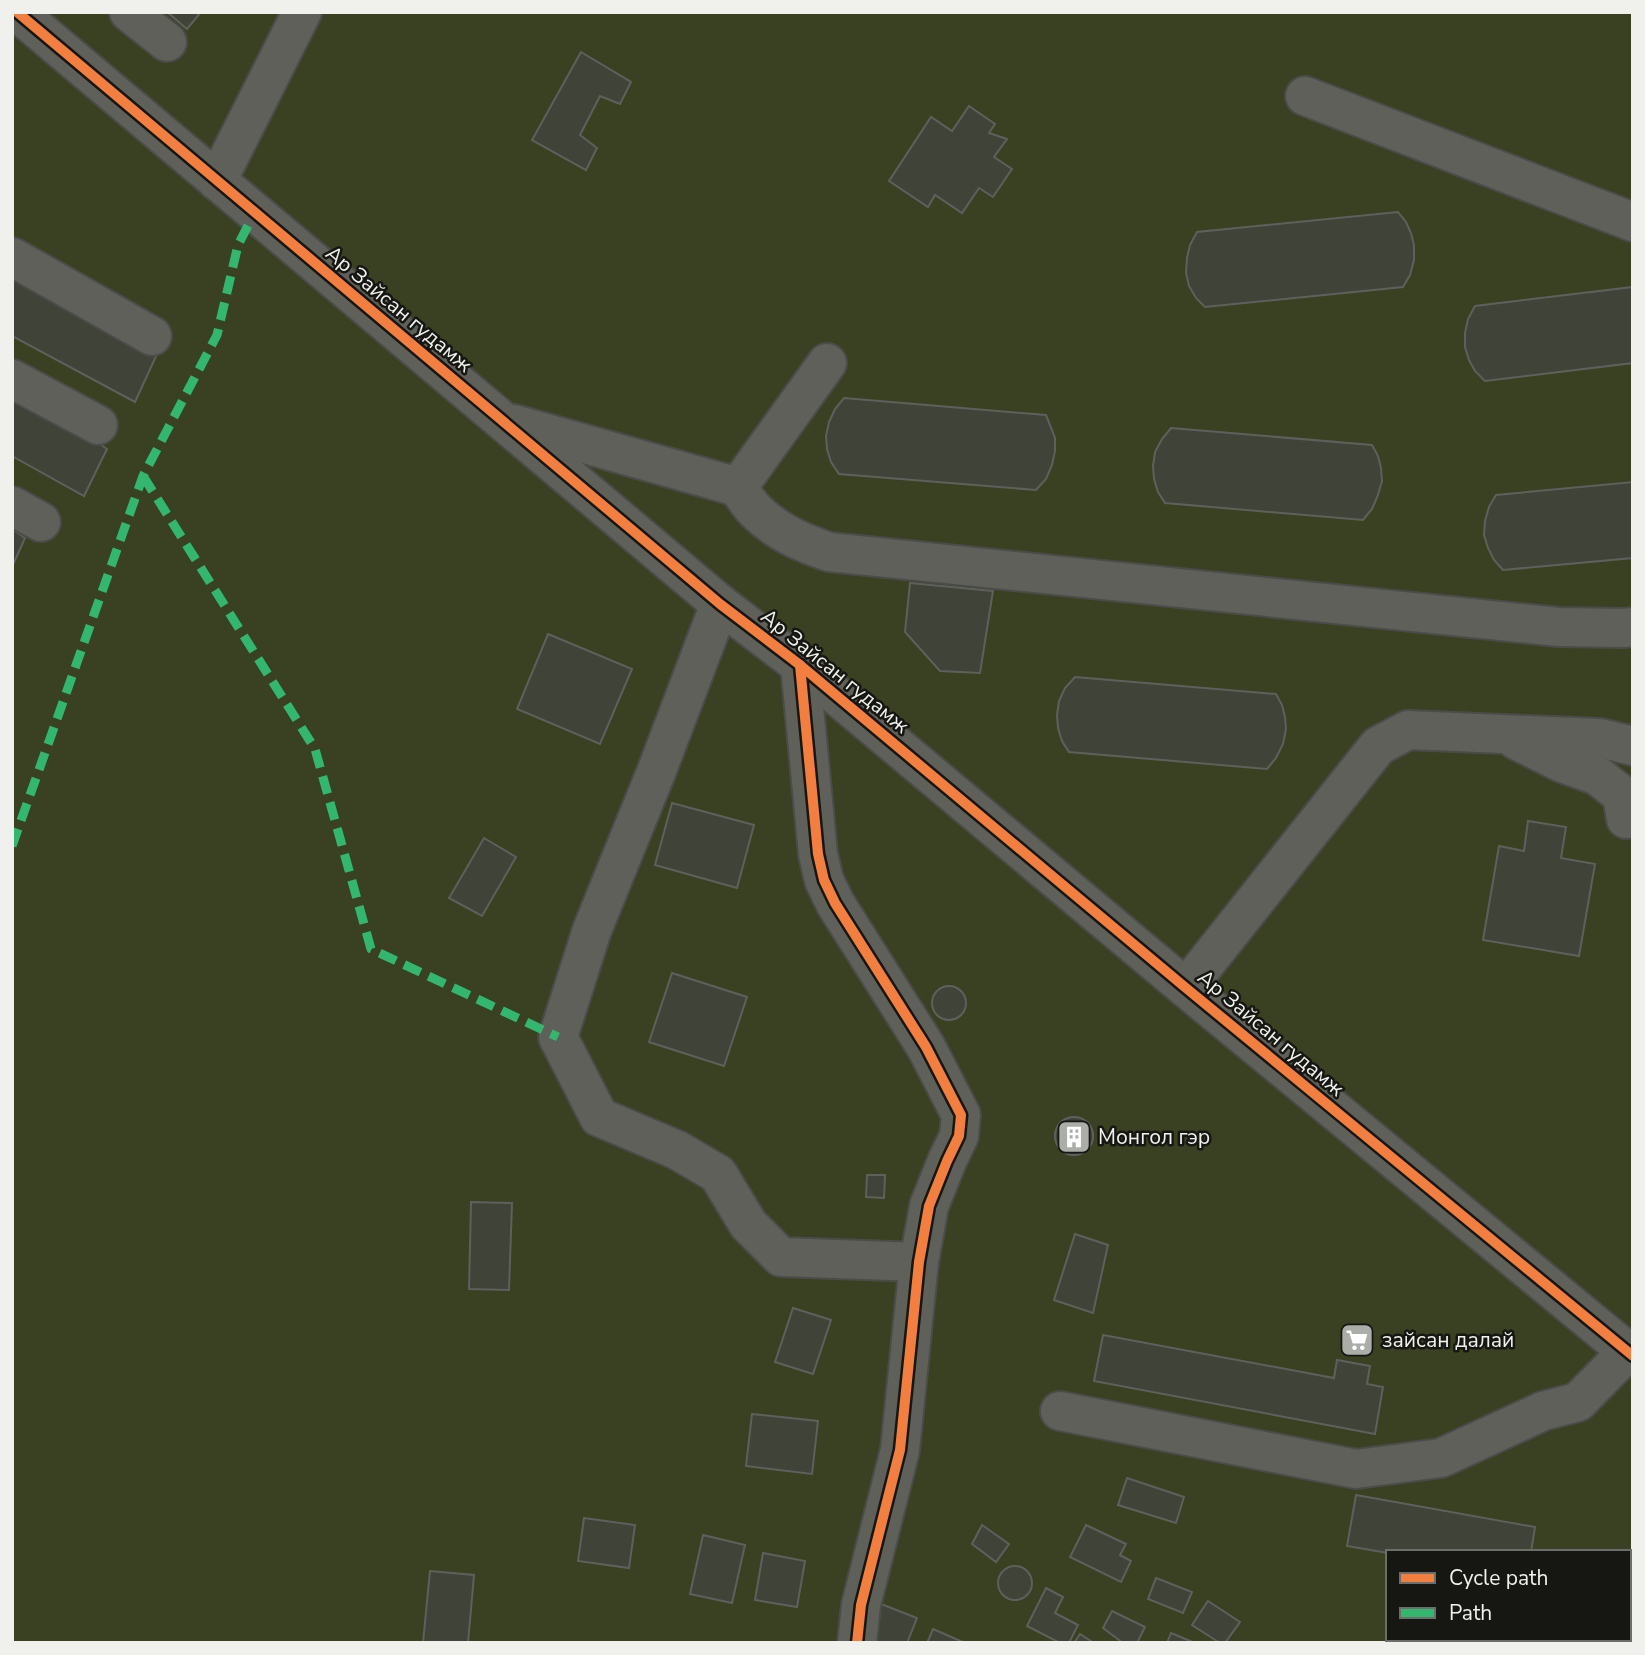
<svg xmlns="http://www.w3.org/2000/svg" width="1645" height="1655" viewBox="0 0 1645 1655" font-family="'Nunito Sans',sans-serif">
<rect width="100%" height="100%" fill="#2c2e29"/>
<path fill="#394122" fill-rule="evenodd" d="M12,12H1633V1643H12ZM1388,1552H1629V1639H1388Z"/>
<g fill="#404338" stroke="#5e605c" stroke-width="2">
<path d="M167,12H201L187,29Z"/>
<path d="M581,52L631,82L620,104L600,96L580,135L597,148L586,170L532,140Z"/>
<path d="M969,106L995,124L989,133L1007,139L994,157L1012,169L993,197L979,188L962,213L935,195L928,207L889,181L931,117L952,131Z"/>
<path d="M1398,212L1406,222L1411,233L1414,245V260L1410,275L1403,287L1205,307L1196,298L1189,286L1186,273L1187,258L1190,245L1197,232Z"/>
<path d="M12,275L158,352L135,402L12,336Z"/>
<path d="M1633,287V363L1485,381L1475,371L1469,360L1465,347V333L1468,319L1475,306Z"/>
<path d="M12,396L84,433L107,449L84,496L12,456Z"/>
<path d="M844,398L1046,415L1055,438V451L1052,465L1046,479L1036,490L839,474L831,462L827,449L826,436L829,422L835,409Z"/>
<path d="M1171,428L1372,445L1378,456L1381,468L1382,481L1378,495L1372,509L1363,520L1165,503L1158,492L1154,479L1153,466L1155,452L1162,439Z"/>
<path d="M1633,482V558L1503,570L1494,560L1488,548L1484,535L1485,521L1489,507L1496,495Z"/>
<path d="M12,529L25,538L12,567Z"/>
<path d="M910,583L993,591L980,673L940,671L905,632Z"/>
<path d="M548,634L632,669L600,744L517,709Z"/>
<path d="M1075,677L1276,694L1282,705L1285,717L1286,729L1283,744L1276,758L1267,769L1069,752L1062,741L1058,728L1057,715L1059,701L1065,688Z"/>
<path d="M672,803L754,825L737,888L655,865Z"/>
<path d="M1528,821L1566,827L1561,858L1595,864L1579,956L1483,940L1499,846L1524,851Z"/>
<path d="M484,838L516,857L482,916L449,898Z"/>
<path d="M672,973L747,997L724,1066L649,1042Z"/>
<circle cx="949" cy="1003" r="17"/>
<circle cx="1074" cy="1136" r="19"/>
<path d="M867,1175H885L884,1198L866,1197Z"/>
<path d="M471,1202L512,1203L509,1290L469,1289Z"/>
<path d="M1075,1234L1108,1245L1093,1313L1054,1300Z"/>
<path d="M793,1308L831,1320L813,1374L775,1362Z"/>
<path d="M1103,1335L1334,1378L1337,1360L1370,1366L1367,1384L1383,1387L1375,1434L1094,1381Z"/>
<path d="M752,1414L818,1421L812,1474L746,1466Z"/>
<path d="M1127,1478L1184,1497L1176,1523L1118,1505Z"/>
<path d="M1356,1495L1535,1527L1531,1552H1388V1553L1347,1546Z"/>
<path d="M584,1518L635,1525L629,1568L578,1561Z"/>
<path d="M982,1525L1009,1544L996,1562L972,1544Z"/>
<path d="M1086,1525L1126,1544L1120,1555L1131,1561L1121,1582L1070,1557Z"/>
<path d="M703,1535L745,1545L732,1603L690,1594Z"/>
<path d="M763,1553L805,1561L797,1607L755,1600Z"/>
<circle cx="1015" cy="1583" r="17"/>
<path d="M430,1571L474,1575L468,1643H423Z"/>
<path d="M1156,1578L1192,1592L1183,1613L1148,1599Z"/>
<path d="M1046,1588L1063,1597L1055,1613L1078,1625L1069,1643H1060L1027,1626Z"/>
<path d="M1208,1601L1240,1622L1225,1643H1220L1192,1625Z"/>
<path d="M876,1602L917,1618L907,1643H866Z"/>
<path d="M1112,1611L1145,1627L1137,1643H1123L1103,1628Z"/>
<path d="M933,1629L965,1643H927Z"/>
<path d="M1171,1633L1195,1643H1167Z"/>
<path d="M1080,1634L1094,1643H1074Z"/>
</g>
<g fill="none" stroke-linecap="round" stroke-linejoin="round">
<defs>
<g id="minor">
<path d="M17,12L720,604L800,665L1186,988L1633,1356"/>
<path d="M129,12L167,42"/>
<path d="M1305,96L1633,222"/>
<path d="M217,181L302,12"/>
<path d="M12,257L152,336"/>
<path d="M12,379L98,425"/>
<path d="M514,424L738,487L827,363"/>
<path d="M738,487C744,496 750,507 759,514C779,533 803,543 829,552L1559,627L1624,628L1633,627"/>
<path d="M12,506L41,522"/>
<path d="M720,604L657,770L592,930L558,1037L599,1117L677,1150L718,1174L748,1224L781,1257L919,1262"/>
<path d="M800,665L818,854L824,880L835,903L926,1047L961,1115L959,1136L947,1161L929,1206L919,1262L900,1450L861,1605L857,1643"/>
<path d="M1516,740L1562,763L1598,776L1622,795L1626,819L1633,814"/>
<path d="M1186,988L1378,746L1408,730L1600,738L1633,746"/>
<path d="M1060,1411L1356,1469L1441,1458L1543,1411L1578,1402L1627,1352"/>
</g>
</defs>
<use href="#minor" stroke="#4b4c49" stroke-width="42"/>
<use href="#minor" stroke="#5e6059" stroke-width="38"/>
<g stroke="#33b770" stroke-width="9" stroke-dasharray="18 9" stroke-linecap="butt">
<path d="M143,476L315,749L371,949L558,1037"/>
<path d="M12,846L143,476L217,335L238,245L255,212"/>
</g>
<defs>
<g id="cycleway">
<path d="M17,12L720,604L800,665L1186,988L1633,1356"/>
<path d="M800,665L818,854L824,880L835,903L926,1047L961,1115L959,1136L947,1161L929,1206L919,1262L900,1450L861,1605L857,1643"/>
</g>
</defs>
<use href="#cycleway" stroke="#161713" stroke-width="15"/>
<use href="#cycleway" stroke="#f27e40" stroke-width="10"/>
</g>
<defs>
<symbol id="building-square" viewBox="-11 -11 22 22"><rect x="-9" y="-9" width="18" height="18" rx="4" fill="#abada8" stroke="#161713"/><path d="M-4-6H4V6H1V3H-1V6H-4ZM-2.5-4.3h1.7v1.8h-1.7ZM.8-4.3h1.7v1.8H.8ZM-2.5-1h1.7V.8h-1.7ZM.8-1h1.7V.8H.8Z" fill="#fff"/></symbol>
<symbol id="supermarket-square" viewBox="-11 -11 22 22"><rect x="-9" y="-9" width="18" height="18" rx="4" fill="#abada8" stroke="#161713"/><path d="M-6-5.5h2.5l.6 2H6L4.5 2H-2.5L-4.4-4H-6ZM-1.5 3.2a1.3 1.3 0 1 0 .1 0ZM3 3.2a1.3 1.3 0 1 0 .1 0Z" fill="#fff"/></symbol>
</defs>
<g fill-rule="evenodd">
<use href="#building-square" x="1055" y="1118" width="38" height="38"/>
<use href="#supermarket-square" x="1338" y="1321" width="38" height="38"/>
</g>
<g text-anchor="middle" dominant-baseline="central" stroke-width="5" stroke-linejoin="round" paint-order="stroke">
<g font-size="21" fill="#f0f1ec" stroke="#161713">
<text transform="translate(399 309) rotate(40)">Ар Зайсан гудамж</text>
<text transform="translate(835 671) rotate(39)">Ар Зайсан гудамж</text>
<text transform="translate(1271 1033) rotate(40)">Ар Зайсан гудамж</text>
</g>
<g font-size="21" fill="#f0f1ec" stroke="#161713" text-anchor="start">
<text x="1098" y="1137">Монгол гэр</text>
<text x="1382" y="1340">зайсан далай</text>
</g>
</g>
<rect width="1645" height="1655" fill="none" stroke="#f0f1ec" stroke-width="28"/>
<rect x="1386" y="1550" width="245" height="91" fill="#161713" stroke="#6d6e6a" stroke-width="2"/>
<rect x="1400" y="1573" width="35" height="10" fill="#f27e40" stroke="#6d6e6a" stroke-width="2"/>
<text x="1449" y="1585" font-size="21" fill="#f0f1ec">Cycle path</text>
<rect x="1400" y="1608" width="35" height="10" fill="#33b770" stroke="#6d6e6a" stroke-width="2"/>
<text x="1449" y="1620" font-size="21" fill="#f0f1ec">Path</text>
</svg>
